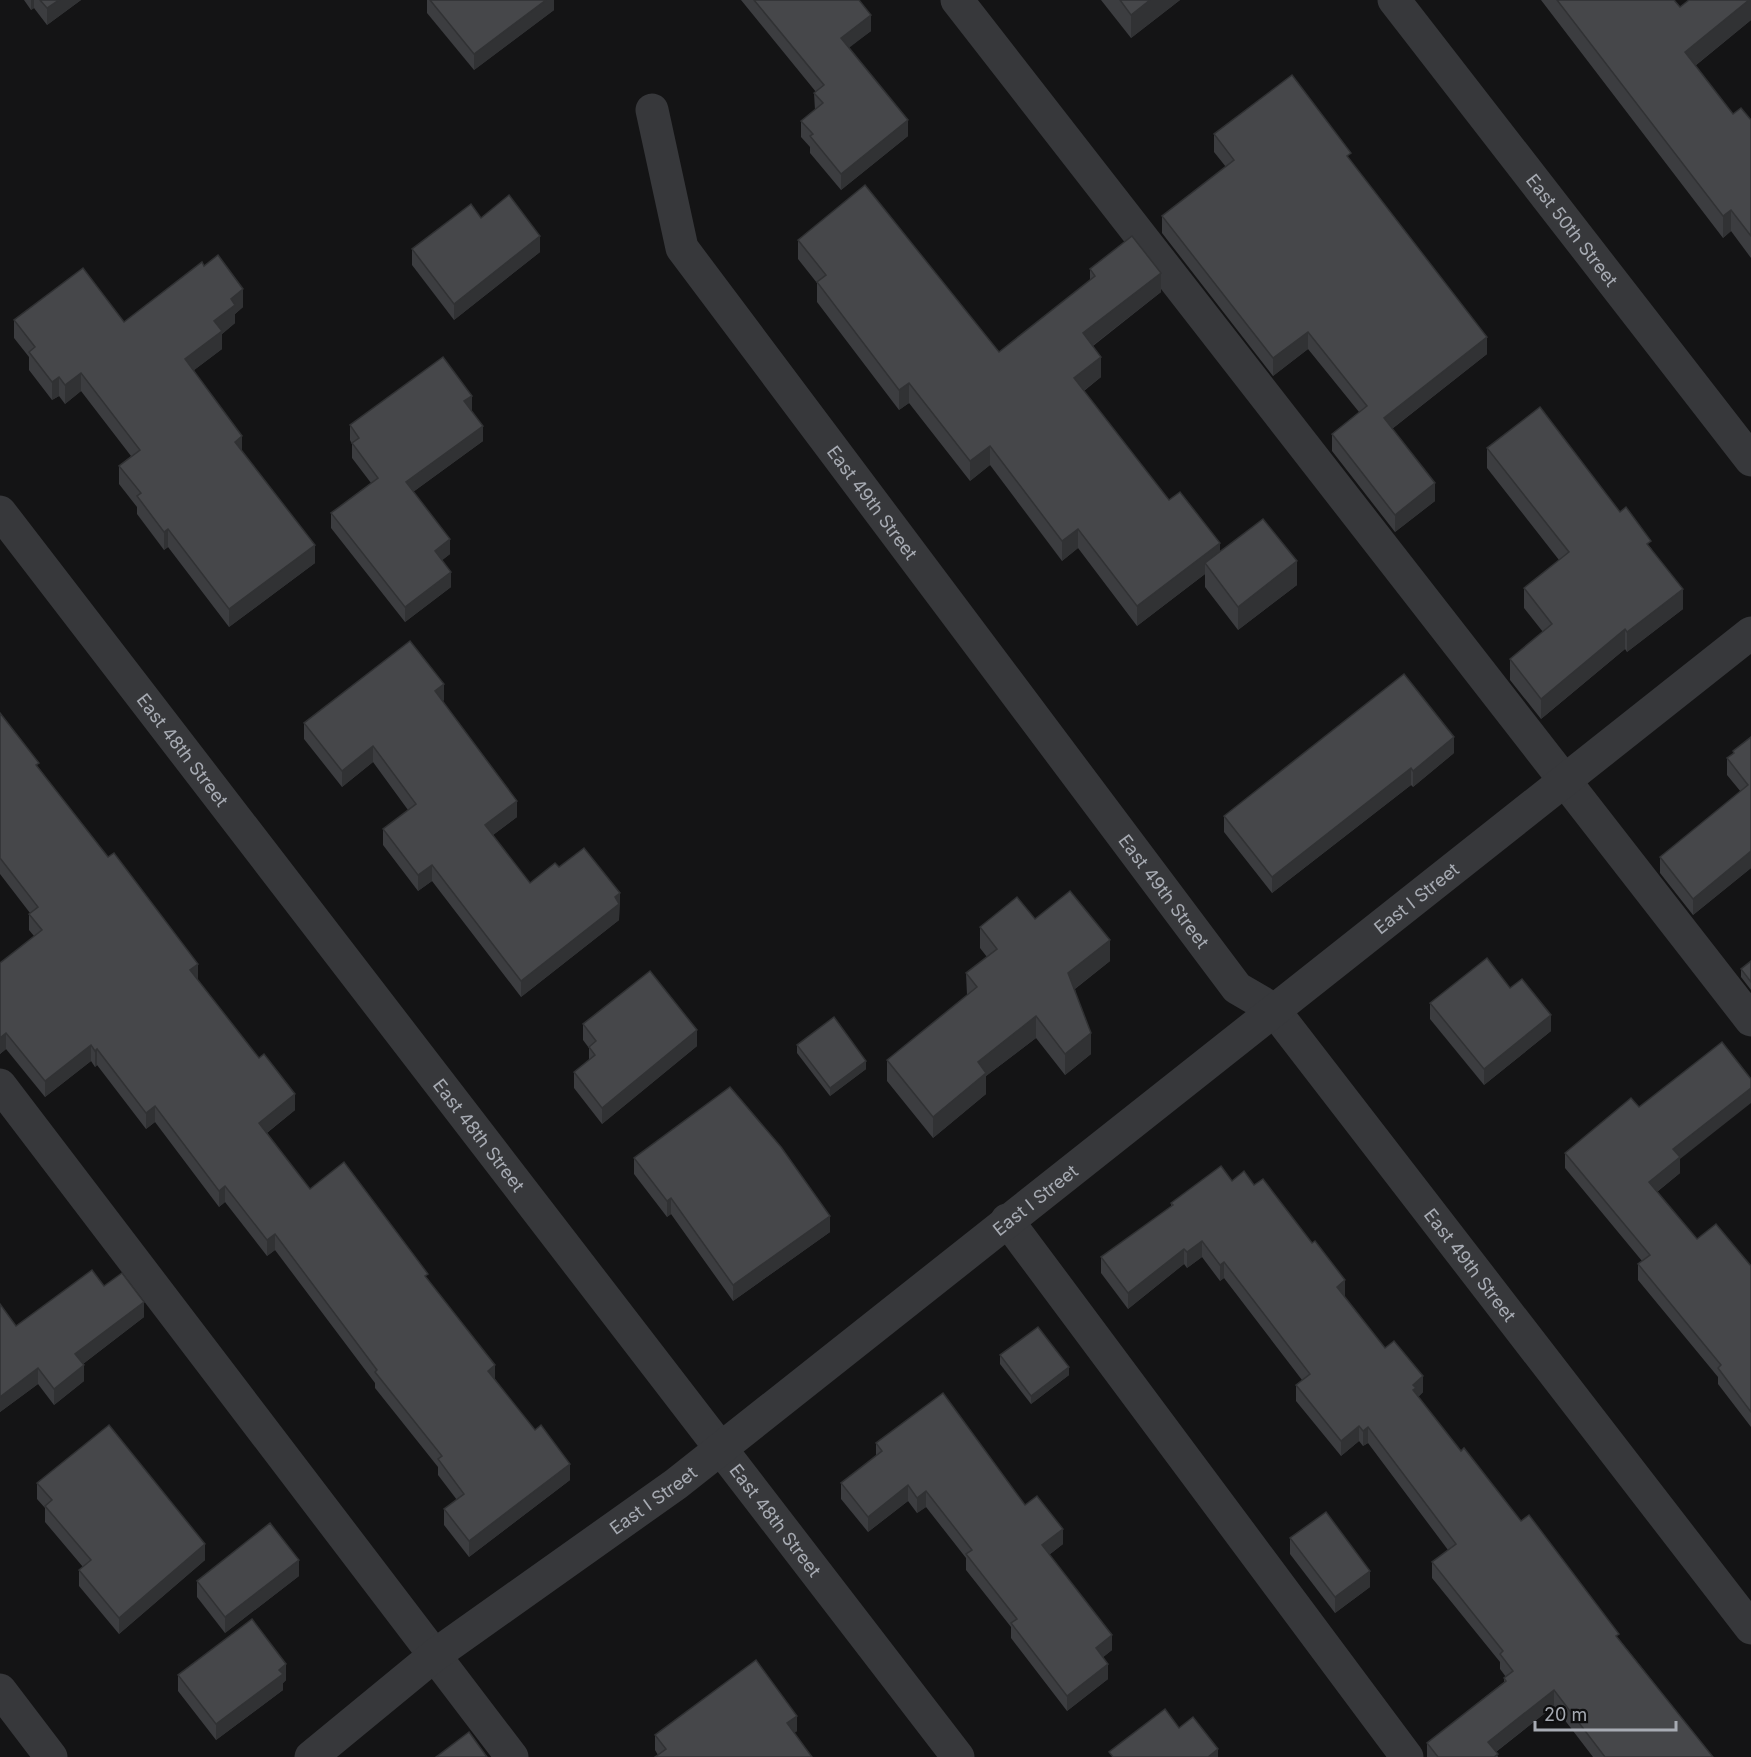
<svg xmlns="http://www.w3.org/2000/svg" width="1751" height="1757" viewBox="0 0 1751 1757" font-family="Inter,sans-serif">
<rect width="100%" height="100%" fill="#141415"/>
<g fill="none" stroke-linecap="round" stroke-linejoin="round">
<g stroke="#37383b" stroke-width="33">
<path d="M957,0L1751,1020"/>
<path id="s1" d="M1394,0L1751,460"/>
<path id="s2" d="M652,110L682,248L1237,988L1273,1009L1751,1628"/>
<path id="s3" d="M0,512L958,1757"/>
<path d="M0,1085L512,1757"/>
<path d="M1007,1220L1407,1757"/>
<path d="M0,1690L51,1757"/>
<path id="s4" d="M311,1757L435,1655L676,1484L1751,633"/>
</g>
</g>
<g fill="#3c3d40">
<path d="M24,0H81L47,25L34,8L31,10Z"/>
<path d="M427,0H554V10L474,70L427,13Z"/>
<path d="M741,0H859L871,31L849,47L908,136L841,190L810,153V147L801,137V121L815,110L814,93L816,92Z"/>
<path d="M1101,0H1180L1131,38Z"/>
<path d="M1541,0H1674L1680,7L1751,20L1695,66L1733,114L1751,120V258L1731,231L1723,238Z"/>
<path d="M1214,134L1351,161L1487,354L1392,429L1435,501L1395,532L1332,451V434L1359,412L1308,349L1273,376L1162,233V216L1226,167L1214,152Z"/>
<path d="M481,218L540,252L454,320L412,265V249Z"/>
<path d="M798,240L999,352L1090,281V269L1161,292L1093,346L1101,377L1084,391L1169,500L1220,552L1297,585L1238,630L1205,587V574L1137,626L1078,548L1062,561L990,465L970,481L909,403L899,410L817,302V283L798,259Z"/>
<path d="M204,266L243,307L235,314V323L222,334V349L194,370L242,452L315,563L229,627L168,547L164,550L137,514V507L119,484V466L131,456L81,391L65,404L59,396L52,400L29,370V357L14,338V320L124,322Z"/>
<path d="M471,411L483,441L413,492L450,554L442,560L451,587L405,622L331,528V513L371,483L352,458V444L350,440V425Z"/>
<path d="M1487,448L1620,512L1651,548L1683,609L1627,652L1625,649L1541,719L1510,680V659L1543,632L1524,608V588L1559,560L1487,468Z"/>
<path d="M444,700L443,701L517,817L493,835L530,883L559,867L620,893L619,920L521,997L432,881L418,891L383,845V829L408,810L373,762L342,787L304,739V723Z"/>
<path d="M0,713L39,768L295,1110L267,1133L310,1189L428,1279L495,1379L570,1480L469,1557L444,1525V1509L457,1500L438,1475V1467L375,1388V1383L275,1250L267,1256L225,1202L219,1207L155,1122L146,1129L97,1065L95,1067L91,1061L45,1097L6,1049L0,1054V963L34,936L29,930V914L30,913L0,874Z"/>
<path d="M1751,737V868L1693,915L1660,873V857L1741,792L1727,775V758L1733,754V751Z"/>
<path d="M1454,753L1413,787L1411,785L1272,893L1224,832V816Z"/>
<path d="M1035,919L1110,961L1075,989L1091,1054L1065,1075L1036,1038L986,1076V1094L933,1138L887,1081V1060L967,995L966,973L987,957L980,948V927Z"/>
<path d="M1751,961V990L1741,977V969Z"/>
<path d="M1510,988L1551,1031L1484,1085L1430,1019V1003Z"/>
<path d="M583,1024L697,1046L602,1124L574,1088V1072L589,1060V1048L583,1040Z"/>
<path d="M797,1045L866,1069L830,1096L797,1053Z"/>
<path d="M1639,1107L1680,1159V1173L1657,1192L1697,1239L1751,1266V1427L1718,1384V1377L1638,1280V1264L1642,1261L1565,1168V1153Z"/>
<path d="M634,1158L830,1232L733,1301L671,1214L667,1217L634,1174Z"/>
<path d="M1232,1181L1254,1185L1345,1296L1344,1297L1385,1348L1423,1392L1418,1397L1461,1451L1521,1521L1619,1639L1713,1757H1593L1554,1706L1496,1752L1498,1757H1427V1743L1504,1682V1678L1506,1677L1500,1669V1662L1432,1578V1562L1448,1550L1368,1443L1363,1446L1359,1441L1341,1456L1296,1401V1385L1302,1380L1224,1278L1220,1281L1202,1257L1187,1268L1184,1264L1128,1309L1101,1273V1257L1171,1207V1203Z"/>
<path d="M104,1286L144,1317L83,1364L84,1381L54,1405L38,1384L0,1412V1304L16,1326Z"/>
<path d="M1000,1355L1069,1375L1031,1404L1000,1364Z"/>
<path d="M876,1443L1025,1505L1063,1544L1049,1555L1112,1650L1103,1657L1108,1679L1067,1711L1011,1638V1627L966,1570V1558L926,1507L917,1513L908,1501L868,1532L841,1499V1483L876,1456Z"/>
<path d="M37,1483L205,1560L119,1634L79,1586V1570L83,1567L45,1522V1508L37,1499Z"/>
<path d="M1290,1538L1370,1587L1335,1613L1290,1554Z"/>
<path d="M299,1576L225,1633L197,1597V1581Z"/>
<path d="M178,1675L286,1680L283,1683V1690L216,1740L178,1691Z"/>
<path d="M797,1731L794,1733L658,1755L655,1750V1735Z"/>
</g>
<g fill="#313234">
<path d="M31,0H34V8L31,10Z"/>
<path d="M59,0H81L47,25V8Z"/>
<path d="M546,0H554V10L474,70V54Z"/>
<path d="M1150,0H1180L1131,38V15Z"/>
<path d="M1749,0H1751V20L1685,74V52Z"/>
<path d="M871,15V31L841,54V38Z"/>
<path d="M908,120V136L841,190V174Z"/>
<path d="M1731,210V231L1723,238V216Z"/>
<path d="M540,236V252L454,320V304Z"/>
<path d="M1161,273V292L1083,353V333Z"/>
<path d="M243,289V307L235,314V323L222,334V349L185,377V359L231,299Z"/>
<path d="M1308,332V349L1273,376V358Z"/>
<path d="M1487,337V354L1384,435V418Z"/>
<path d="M1101,357V377L1074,398V378Z"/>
<path d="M81,373V391L65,404V385Z"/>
<path d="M59,377V396L52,400V382Z"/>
<path d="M909,383V403L899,410V390Z"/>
<path d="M472,396V411L464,416V401Z"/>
<path d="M483,426V441L406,497V482Z"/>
<path d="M242,436V454L235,442Z"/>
<path d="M990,446V465L970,481V461Z"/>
<path d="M1435,483V501L1395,532V515Z"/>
<path d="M168,529V547L164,550V532Z"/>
<path d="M1078,529V548L1062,561V541Z"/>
<path d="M450,539V554L435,566V551Z"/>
<path d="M1220,543V562L1205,563V574L1137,626V606Z"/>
<path d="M315,545V563L229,627V609Z"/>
<path d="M1297,561V585L1238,630V607Z"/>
<path d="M451,572V587L405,622V607Z"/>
<path d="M1683,589V609L1627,652V632Z"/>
<path d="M1625,629V649L1541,719V699Z"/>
<path d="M444,684V700L435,707V691Z"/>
<path d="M1454,737V753L1413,787V771Z"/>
<path d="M373,746V762L342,787V771Z"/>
<path d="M1411,768V785L1272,893V877Z"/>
<path d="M517,801V817L485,841V825Z"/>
<path d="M1751,851V868L1693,915V899Z"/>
<path d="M432,865V881L418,891V875Z"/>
<path d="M620,893L619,920L521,997V981Z"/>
<path d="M1110,940V961L1068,994V973Z"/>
<path d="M198,964V980L190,970Z"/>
<path d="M1551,1015V1031L1484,1085V1069Z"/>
<path d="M1036,1016V1038L986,1076V1094L933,1138V1117L978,1062Z"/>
<path d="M697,1030V1046L602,1124V1108Z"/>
<path d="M6,1033V1049L0,1054V1038Z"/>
<path d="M1091,1033V1054L1065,1075V1054Z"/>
<path d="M91,1045V1061L45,1097V1081Z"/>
<path d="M97,1049V1065L95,1067V1051Z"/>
<path d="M866,1061V1069L830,1096V1088Z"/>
<path d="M1751,1088V1103L1680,1159V1173L1649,1198V1182L1673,1149Z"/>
<path d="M295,1094V1110L259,1139V1123Z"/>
<path d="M155,1106V1122L146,1129V1113Z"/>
<path d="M225,1186V1202L219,1207V1191Z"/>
<path d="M671,1198V1214L667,1217V1201Z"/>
<path d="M830,1216V1232L733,1301V1285Z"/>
<path d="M275,1234V1250L267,1256V1240Z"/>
<path d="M1202,1241V1257L1187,1268V1252Z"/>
<path d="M1184,1249V1264L1128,1309V1293Z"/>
<path d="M1224,1262V1278L1220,1281V1265Z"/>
<path d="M1345,1280V1296L1337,1303V1287Z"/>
<path d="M144,1302V1317L75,1370V1354Z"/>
<path d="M84,1365V1381L54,1405V1389Z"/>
<path d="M495,1365V1381L488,1371Z"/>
<path d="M1069,1367V1375L1031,1404V1396Z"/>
<path d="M38,1368V1384L0,1412V1397Z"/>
<path d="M1423,1376V1392L1416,1399V1404L1413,1385Z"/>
<path d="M1359,1426V1441L1341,1456V1441Z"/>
<path d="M1368,1427V1443L1363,1446V1431Z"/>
<path d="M570,1464V1480L469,1557V1541Z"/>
<path d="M908,1485V1501L868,1532V1517Z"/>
<path d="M926,1491V1507L917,1513V1498Z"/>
<path d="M1063,1529V1544L1042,1560V1545Z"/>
<path d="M205,1544V1560L119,1634V1618Z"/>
<path d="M299,1560V1576L225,1633V1617Z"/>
<path d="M1370,1571V1587L1335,1613V1597Z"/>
<path d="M1112,1635V1650L1096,1663V1648Z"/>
<path d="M286,1664V1680L283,1683V1690L216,1740V1724Z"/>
<path d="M1108,1664V1679L1067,1711V1696Z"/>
<path d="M1554,1690V1706L1489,1757L1488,1742Z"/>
<path d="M797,1716V1731L787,1739V1723Z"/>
<path d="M1218,1749V1757H1208Z"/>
</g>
<g fill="#46474a" stroke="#313234" stroke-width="1.5">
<path d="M40,0H59L47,8Z"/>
<path d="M430,0H546L474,54Z"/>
<path d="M754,0H859L871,15L841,38L908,120L841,174L810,136L813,134L801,121L823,103L814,93L824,85Z"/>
<path d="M1120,0H1150L1131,15Z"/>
<path d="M1557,0H1674L1680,7L1689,0H1749L1685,52L1733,114L1741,108L1751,120V236L1731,210L1723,216Z"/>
<path d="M1292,75L1351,153L1347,156L1487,337L1384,418L1435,483L1395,515L1332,434L1367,406L1308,332L1273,358L1162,216L1234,160L1214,134Z"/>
<path d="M865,185L999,352L1095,276L1090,269L1132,236L1161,273L1083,333L1101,357L1074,378L1169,500L1180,492L1220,543L1137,606L1078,529L1062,541L990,446L970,461L909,383L899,390L817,282L826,275L798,240Z"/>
<path d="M509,195L540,236L454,304L412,249L471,204L481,218Z"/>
<path d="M218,255L243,289L231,299L235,305L214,321L222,331L185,359L242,436L235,442L315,545L229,609L168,529L164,532L137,496L141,493L119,466L140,450L81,373L65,385L59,377L52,382L29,352L35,347L14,320L83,268L124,322L202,262L204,266Z"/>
<path d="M443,357L472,396L464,401L483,426L406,482L450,539L435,551L451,572L405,607L331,513L378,478L352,443L359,438L350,425Z"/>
<path d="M1540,407L1620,512L1626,507L1651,541L1647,544L1683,589L1627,632L1625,629L1541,699L1510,659L1552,624L1524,588L1569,552L1487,448Z"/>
<path d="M1263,519L1297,561L1238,607L1205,563Z"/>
<path d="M410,641L444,684L435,691L517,801L485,825L530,883L555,863L559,867L584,848L620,893L615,897L619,904L521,981L432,865L418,875L383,829L416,804L373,746L342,771L304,723Z"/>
<path d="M1404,674L1454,737L1413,771L1411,768L1272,877L1224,816Z"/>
<path d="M0,713L39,763L36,765L108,857L114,853L198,964L190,970L259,1058L264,1054L295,1094L259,1123L310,1189L344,1162L428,1274L425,1276L495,1365L488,1371L535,1430L541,1425L570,1464L469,1541L444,1509L464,1494L438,1459L442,1456L375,1372L377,1370L275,1234L267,1240L225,1186L219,1191L155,1106L146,1113L97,1049L95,1051L91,1045L45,1081L6,1033L0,1038V963L42,930L29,914L38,907L0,858Z"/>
<path d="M1751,737V851L1693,899L1660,857L1748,785L1727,758L1734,753L1733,751Z"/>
<path d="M1070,891L1110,940L1068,973L1091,1033L1065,1054L1036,1016L978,1062L986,1073L933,1117L887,1060L977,987L966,973L997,949L980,927L1017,897L1035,919Z"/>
<path d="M1487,958L1510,988L1522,979L1551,1015L1484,1069L1430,1003Z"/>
<path d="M1751,961V982L1741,969Z"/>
<path d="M650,971L697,1030L602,1108L574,1072L595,1055L589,1047L596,1041L583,1024Z"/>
<path d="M834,1017L866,1061L830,1088L797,1045Z"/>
<path d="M1722,1042L1751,1079V1088L1673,1149L1680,1157L1649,1182L1697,1239L1716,1224L1751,1266V1412L1718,1368L1721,1365L1638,1264L1650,1255L1565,1153L1631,1098L1639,1107Z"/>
<path d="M730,1087L781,1147L830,1216L733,1285L671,1198L667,1201L634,1158Z"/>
<path d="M1221,1166L1232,1181L1244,1171L1254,1185L1263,1179L1312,1243L1315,1241L1345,1280L1337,1287L1385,1348L1394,1341L1423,1376L1413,1385L1416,1388L1413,1390L1461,1451L1464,1448L1521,1521L1529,1515L1619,1634L1616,1636L1713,1757H1605L1554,1690L1488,1742L1498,1754L1494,1757H1438L1427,1743L1506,1681L1504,1678L1513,1671L1500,1654L1503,1651L1432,1562L1456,1544L1368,1427L1363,1431L1359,1426L1341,1441L1296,1385L1310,1374L1224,1262L1220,1265L1202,1241L1187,1252L1184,1249L1128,1293L1101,1257L1173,1205L1171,1203Z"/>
<path d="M92,1270L104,1286L122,1273L144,1302L75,1354L84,1365L54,1389L38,1368L0,1397V1304L16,1326Z"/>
<path d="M1038,1327L1069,1367L1031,1396L1000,1355Z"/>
<path d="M943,1393L1025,1505L1037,1496L1063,1529L1042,1545L1112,1635L1096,1648L1108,1664L1067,1696L1011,1623L1017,1619L966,1554L972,1550L926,1491L917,1498L908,1485L868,1517L841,1483L882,1451L876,1443Z"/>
<path d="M109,1425L205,1544L119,1618L79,1570L91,1560L45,1506L52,1500L37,1483Z"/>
<path d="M1326,1512L1370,1571L1335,1597L1290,1538Z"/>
<path d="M270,1523L299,1560L225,1617L197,1581Z"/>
<path d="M252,1619L286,1664L279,1670L283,1674L216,1724L178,1675Z"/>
<path d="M756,1660L797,1716L787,1723L812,1757H655L666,1749L655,1735Z"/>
<path d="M1165,1709L1179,1728L1193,1717L1218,1749L1208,1757H1113L1109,1752Z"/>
<path d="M469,1732L487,1757H436Z"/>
</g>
<g text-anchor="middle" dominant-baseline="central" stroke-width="6" stroke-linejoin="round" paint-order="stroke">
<g font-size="18" fill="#a7abb3" stroke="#0f0f10">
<text stroke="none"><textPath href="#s1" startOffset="291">East 50th Street</textPath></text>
<text stroke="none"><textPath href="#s2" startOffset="459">East 49th Street</textPath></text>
<text stroke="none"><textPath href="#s3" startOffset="300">East 48th Street</textPath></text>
<text stroke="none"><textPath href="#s2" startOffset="945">East 49th Street</textPath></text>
<text stroke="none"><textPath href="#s4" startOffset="1400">East I Street</textPath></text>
<text stroke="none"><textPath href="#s3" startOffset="786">East 48th Street</textPath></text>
<text stroke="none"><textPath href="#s4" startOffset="914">East I Street</textPath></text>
<text stroke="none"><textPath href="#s2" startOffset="1431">East 49th Street</textPath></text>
<text stroke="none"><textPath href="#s4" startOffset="428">East I Street</textPath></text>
<text stroke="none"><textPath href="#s3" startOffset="1272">East 48th Street</textPath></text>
</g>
</g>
<path d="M1535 1721v9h141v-9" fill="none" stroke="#a7abb3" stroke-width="3"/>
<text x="1544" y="1721" font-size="18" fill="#a7abb3" stroke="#0f0f10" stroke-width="4.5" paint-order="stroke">20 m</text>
</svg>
